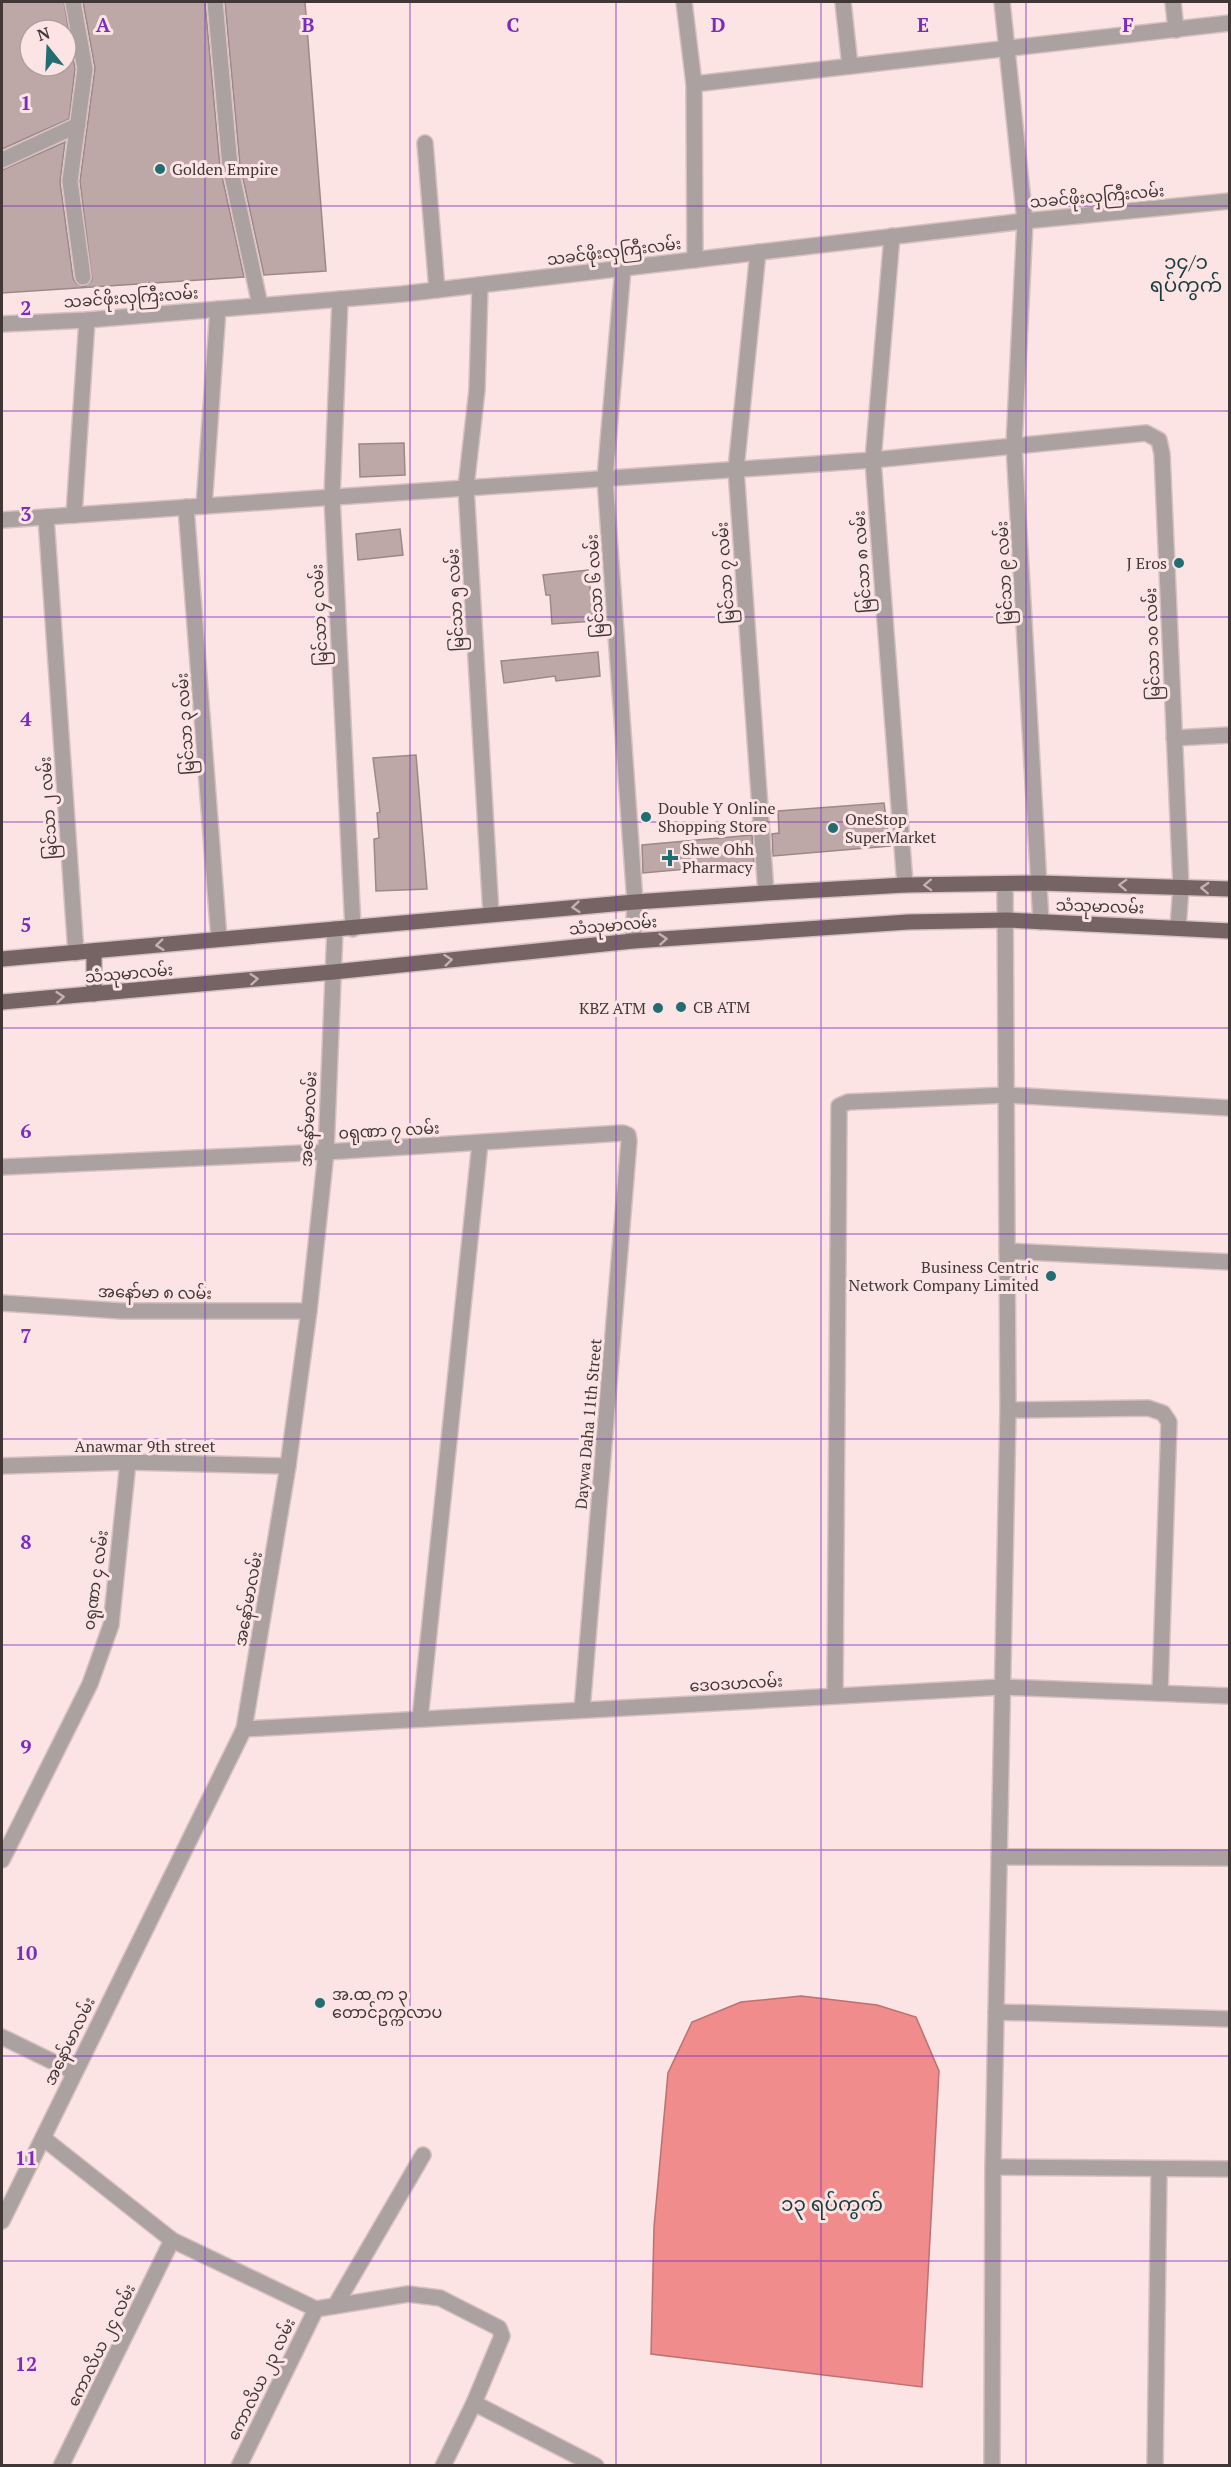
<svg xmlns="http://www.w3.org/2000/svg" width="1231" height="2467" viewBox="0 0 1231 2467" font-family="'PT Serif','Noto Sans Myanmar',serif">
<rect width="100%" height="100%" fill="#fbe4e3"/>
<path fill="#f08c8b" stroke="#bb7272" stroke-width="1.5" d="M801,1996L877,2005L916,2017L939,2071L922,2387L651,2354L654,2227L668,2073L692,2022L741,2002Z"/>
<g fill="#bea8a7" stroke="#9d8887" stroke-width="1.5" fill-rule="evenodd">
<path d="M2,2H64L75,69L69,119L2,149ZM30,30H66V66H30Z"/>
<path d="M83,2H205L220,167L244,277L2,293V170L65,142L60,182L73,278L76,283L84,287L92,280L80,181L95,68Z"/>
<path d="M225,2H305L326,271L264,275L240,165Z"/>
<path d="M404,443L405,475L360,477L359,444Z"/>
<path d="M400,529L403,555L358,560L356,534Z"/>
<path d="M588,570L594,621L552,624L550,595H546L543,575Z"/>
<path d="M598,652L600,676L556,681L555,676L504,683L501,661Z"/>
<path d="M416,755L427,889L376,891L374,839L379,838L377,813L380,812L373,758Z"/>
<path d="M884,803L890,846L773,856L772,834L779,833L778,811Z"/>
<path d="M752,835L754,863L643,873L642,845Z"/>
</g>
<g fill="none" stroke-linecap="round" stroke-linejoin="round">
<defs>
<g id="minor">
<path d="M73,2L85,69L70,181L83,277"/>
<path d="M215,2L230,166L260,305"/>
<path d="M684,2L694,84L695,260"/>
<path d="M843,2L850,66"/>
<path d="M1002,2L1025,221L1014,445L1041,922"/>
<path d="M1173,2L1176,30"/>
<path d="M694,84L1230,23"/>
<path d="M425,143L437,290"/>
<path d="M2,160L78,125"/>
<path d="M892,236L873,460L905,885"/>
<path d="M758,252L736,469L766,893"/>
<path d="M623,268L605,478L635,902L633,941"/>
<path d="M480,285L477,390L466,487L491,914"/>
<path d="M340,299L332,497L353,929"/>
<path d="M2,324L87,320L402,294L1025,221L1230,201"/>
<path d="M204,506L218,309"/>
<path d="M186,507L219,939"/>
<path d="M74,515L87,320"/>
<path d="M46,517L76,953"/>
<path d="M2,520L873,460L1146,433L1159,440L1162,454L1181,887L1178,927"/>
<path d="M1174,738L1230,735"/>
<path d="M2,1167L326,1152L623,1133L628,1135L629,1141L582,1710"/>
<path d="M1007,1251L1230,1262"/>
<path d="M2,1303L122,1311H309"/>
<path d="M1008,1410L1148,1408L1163,1413L1169,1422L1160,1693"/>
<path d="M2,1466L128,1462L288,1466"/>
<path d="M835,1695L839,1106L848,1102L1007,1095L1230,1108"/>
<path d="M420,1719L480,1143"/>
<path d="M244,1729L1002,1687L1230,1696"/>
<path d="M999,1857L1230,1858"/>
<path d="M2,1860L90,1684L111,1625L128,1462"/>
<path d="M996,2012L1230,2019"/>
<path d="M2,2037L74,2072"/>
<path d="M43,2138L172,2240L316,2309L408,2294L440,2298L499,2328L502,2336L474,2403L443,2466"/>
<path d="M993,2167L1230,2169"/>
<path d="M2,2221L244,1729L288,1466L309,1311L326,1152L335,929"/>
<path d="M335,2306L423,2155"/>
<path d="M474,2403L596,2466"/>
<path d="M61,2466L172,2240"/>
<path d="M239,2466L316,2309"/>
<path d="M992,2466L993,2167L1008,1410L1005,884"/>
<path d="M1155,2466L1159,2170"/>
</g>
<g id="major">
<path d="M94,951V994"/>
<path d="M2,959L635,902L766,893L905,885L1040,883L1230,889"/>
<path d="M2,1002L333,972L633,941L908,922L1007,920L1230,931"/>
</g>
</defs>
<use href="#minor" stroke="#d6c1c0" stroke-width="18"/>
<use href="#major" stroke="#d6c1c0" stroke-width="18"/>
<use href="#minor" stroke="#aaa1a0" stroke-width="15"/>
<use href="#major" stroke="#756463" stroke-width="15"/>
</g>
<defs><path id="oneway-chevron" d="M-2-3.5L2.5 0L-2 3.5" fill="none" stroke-width="1.6" stroke-linecap="round" stroke-linejoin="round" transform="scale(1.5)"/></defs>
<g stroke="#c5b1b0">
<use href="#oneway-chevron" transform="translate(928 885) rotate(178)"/>
<use href="#oneway-chevron" transform="translate(1123 885) rotate(-178)"/>
<use href="#oneway-chevron" transform="translate(1205 888) rotate(-177)"/>
<use href="#oneway-chevron" transform="translate(576 907) rotate(175)"/>
<use href="#oneway-chevron" transform="translate(663 939) rotate(-5)"/>
<use href="#oneway-chevron" transform="translate(160 945) rotate(174)"/>
<use href="#oneway-chevron" transform="translate(448 960) rotate(-6)"/>
<use href="#oneway-chevron" transform="translate(254 979) rotate(-5)"/>
<use href="#oneway-chevron" transform="translate(60 997) rotate(-5)"/>
</g>
<path fill="none" stroke="#7b2cbf" stroke-width="1.5" stroke-opacity="0.55" d="M205,2V2466M410,2V2466M616,2V2466M821,2V2466M1026,2V2466M2,206H1230M2,411H1230M2,617H1230M2,822H1230M2,1028H1230M2,1234H1230M2,1439H1230M2,1645H1230M2,1850H1230M2,2056H1230M2,2261H1230"/>
<g fill="#216d72" stroke="#fbe4e3" stroke-width="2">
<circle cx="160" cy="169" r="6"/>
<circle cx="1179" cy="563" r="6"/>
<circle cx="646" cy="817" r="6"/>
<circle cx="833" cy="828" r="6"/>
<path d="M667 849h6v6h6v6h-6v6h-6v-6h-6v-6h6z"/>
<circle cx="681" cy="1007" r="6"/>
<circle cx="658" cy="1008" r="6"/>
<circle cx="1051" cy="1276" r="6"/>
<circle cx="320" cy="2003" r="6"/>
</g>
<g text-anchor="middle" dominant-baseline="central" stroke-width="6" stroke-linejoin="round" paint-order="stroke">
<g font-size="16" fill="#403736" stroke="#fbe4e3" text-anchor="start">
<text x="172" y="169">Golden Empire</text>
<text x="1167" y="563" text-anchor="end">J Eros</text>
<text x="658" y="808">Double Y Online<tspan x="658" dy="18">Shopping Store</tspan></text>
<text x="845" y="819">OneStop<tspan x="845" dy="18">SuperMarket</tspan></text>
<text x="682" y="849">Shwe Ohh<tspan x="682" dy="18">Pharmacy</tspan></text>
<text x="693" y="1007">CB ATM</text>
<text x="646" y="1008" text-anchor="end">KBZ ATM</text>
<text x="1039" y="1267" text-anchor="end">Business Centric<tspan x="1039" dy="18">Network Company Limited</tspan></text>
<text x="332" y="1994">အ.ထ.က ၃<tspan x="332" dy="18">တောင်ဥက္ကလာပ</tspan></text>
</g>
<g font-size="16" fill="#403736" stroke="#fbe4e3">
<text transform="translate(1097 196) rotate(-5)">သခင်ဖိုးလှကြီးလမ်း</text>
<text transform="translate(614 251) rotate(-7)">သခင်ဖိုးလှကြီးလမ်း</text>
<text transform="translate(131 297) rotate(-4)">သခင်ဖိုးလှကြီးလမ်း</text>
<text transform="translate(862 562) rotate(-94)">မြင်သာ ၈ လမ်း</text>
<text transform="translate(725 573) rotate(-94)">မြင်သာ ၇ လမ်း</text>
<text transform="translate(1004 573) rotate(-93)">မြင်သာ ၉ လမ်း</text>
<text transform="translate(595 586) rotate(-94)">မြင်သာ ၆ လမ်း</text>
<text transform="translate(455 600) rotate(-93)">မြင်သာ ၅ လမ်း</text>
<text transform="translate(319 615) rotate(-93)">မြင်သာ ၄ လမ်း</text>
<text transform="translate(1152 644) rotate(-92)">မြင်သာ ၁၀ လမ်း</text>
<text transform="translate(185 724) rotate(-94)">မြင်သာ ၃ လမ်း</text>
<text transform="translate(48 808) rotate(-94)">မြင်သာ ၂ လမ်း</text>
<text transform="translate(1100 906) rotate(2)">သံသုမာလမ်း</text>
<text transform="translate(613 925) rotate(-5)">သံသုမာလမ်း</text>
<text transform="translate(129 973) rotate(-5)">သံသုမာလမ်း</text>
<text transform="translate(308 1119) rotate(-87)">အနော်မာလမ်း</text>
<text transform="translate(389 1130) rotate(-3)">၀ရုဏာ ၇ လမ်း</text>
<text transform="translate(155 1292) rotate(1)">အနော်မာ ၈ လမ်း</text>
<text transform="translate(588 1424) rotate(-85)">Daywa Daha 11th Street</text>
<text x="145" y="1446">Anawmar 9th street</text>
<text transform="translate(95 1580) rotate(-82)">၀ရုဏာ ၄ လမ်း</text>
<text transform="translate(248 1599) rotate(-80)">အနော်မာလမ်း</text>
<text transform="translate(736 1683) rotate(-3)">ဒေဝဒဟလမ်း</text>
<text transform="translate(69 2041) rotate(-64)">အနော်မာလမ်း</text>
<text transform="translate(101 2345) rotate(-64)">ကောလိယ ၂၄ လမ်း</text>
<text transform="translate(261 2379) rotate(-64)">ကောလိယ ၂၃ လမ်း</text>
</g>
<g font-size="20" fill="#183b3d" stroke="#fbe4e3">
<text x="1186" y="261">၁၄/၁<tspan x="1186" dy="23">ရပ်ကွက်</tspan></text>
<text x="832" y="2203">၁၃ ရပ်ကွက်</text>
</g>
</g>
<g font-size="20" text-anchor="middle" font-weight="bold" fill="#7b2cbf" stroke="#fbe4e3" stroke-width="6" stroke-linejoin="round" paint-order="stroke">
<text x="103" y="32">A</text>
<text x="308" y="32">B</text>
<text x="513" y="32">C</text>
<text x="718" y="32">D</text>
<text x="923" y="32">E</text>
<text x="1128" y="32">F</text>
<text x="26" y="110">1</text>
<text x="26" y="315">2</text>
<text x="26" y="521">3</text>
<text x="26" y="726">4</text>
<text x="26" y="932">5</text>
<text x="26" y="1138">6</text>
<text x="26" y="1343">7</text>
<text x="26" y="1549">8</text>
<text x="26" y="1754">9</text>
<text x="26" y="1960">10</text>
<text x="26" y="2165">11</text>
<text x="26" y="2371">12</text>
</g>
<rect width="1231" height="2467" fill="none" stroke="#403736" stroke-width="6"/>
<g transform="translate(48 48) rotate(342)"><circle r="28" fill="#fbe4e3" stroke="#b09f9e" stroke-width="1.5"/>
<path d="M0-4.5L10 22L0 15L-10 22Z" fill="#216d72"/>
<text y="-9" font-size="16" font-weight="bold" text-anchor="middle" fill="#403736">N</text>
</g>
</svg>
